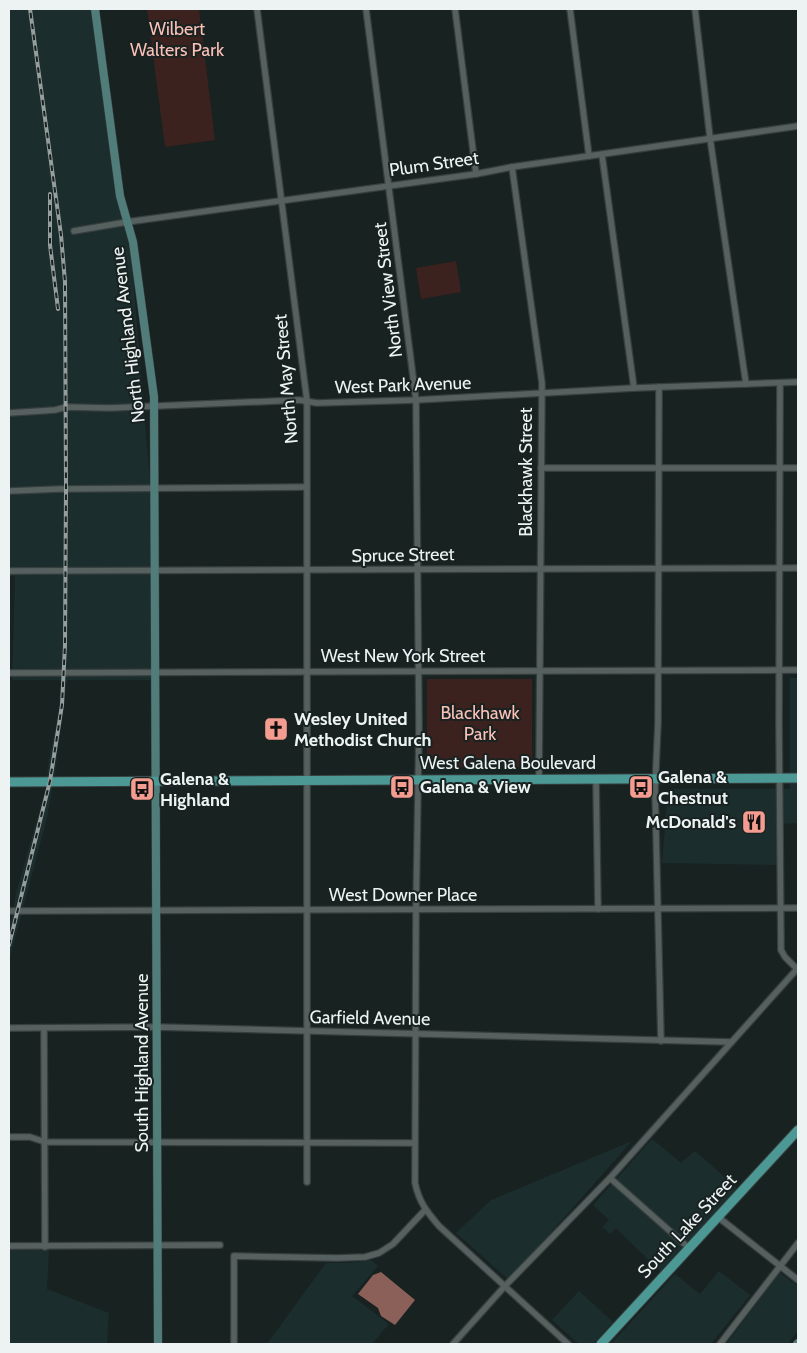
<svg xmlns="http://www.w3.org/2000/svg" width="807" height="1353" viewBox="0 0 807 1353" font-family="Cabin,sans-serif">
<rect width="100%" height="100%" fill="#182221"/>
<g fill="#1b2d2c">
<path d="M9,9H95L130,238L151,496V680H67L55,774L47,818L9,961V928L17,890L46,788L49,759L58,716L61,680H12L15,576H9Z"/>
<path d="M790,678H798V823L781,824V865L662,863L668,789H790Z"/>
<path d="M652,1139L681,1163L695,1151L738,1189L660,1271L616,1228L610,1234L603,1227L609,1220L593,1205Z"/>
<path d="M632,1141L509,1280L456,1233L491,1200Z"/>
<path d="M9,1250H49L47,1289L109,1313L107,1344H9Z"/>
<path d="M371,1260L378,1266L352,1296L389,1324L372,1344H267L326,1263H350Z"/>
<path d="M719,1271L750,1295L711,1344H611L675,1274L700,1294Z"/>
<path d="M780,1273L798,1286V1330L796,1333L788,1344H726Z"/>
<path d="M579,1291L613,1322L593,1344H579L552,1320Z"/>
</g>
<g fill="#3b221f">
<path d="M147,9H199L215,140L165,147Z"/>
<path d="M456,261L461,292L421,299L416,268Z"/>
<path d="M427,679H532V767L427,768Z"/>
</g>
<path fill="#8b6059" d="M381,1272L415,1300L395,1325L381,1316L378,1308L358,1294L373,1275Z"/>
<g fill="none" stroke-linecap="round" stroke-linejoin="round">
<defs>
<g id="street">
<path d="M257,9L307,401V1182"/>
<path d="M366,9L416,400L419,727L416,910L415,1183C419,1202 427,1212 439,1226L568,1344"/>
<path d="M455,9L476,174"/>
<path d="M570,9L589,156"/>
<path d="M695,9L710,138L746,384"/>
<path d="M602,155L634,388"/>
<path d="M512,167L542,383L539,779"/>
<path d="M74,231L127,222L476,174L512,167L798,126"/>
<path d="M780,383L779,723L781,950L785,957L798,970"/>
<path d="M659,387L658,723L655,789L661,1041"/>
<path d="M9,413L55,410L66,407L110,408L299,400L317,403L416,400L634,388L798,382"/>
<path d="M541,468H798"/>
<path d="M9,491L60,489L307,487"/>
<path d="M9,571L798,568"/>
<path d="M9,673L798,670"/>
<path d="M596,779L598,909"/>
<path d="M9,911L798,908"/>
<path d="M9,1028L156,1027L731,1042"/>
<path d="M44,1028L45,1247"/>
<path d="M9,1137H30L45,1142L415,1143"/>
<path d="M610,1178L689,1248"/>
<path d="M718,1217L798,1280"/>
<path d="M9,1246L220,1245"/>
<path d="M234,1344V1256L337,1258L365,1257L379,1253L393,1244L425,1210"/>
<path d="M453,1344L504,1287L610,1178L797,969"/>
<path d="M720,1344L798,1243"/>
</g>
<g id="secondary">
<path d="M95,9L120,196L133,242L154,397L158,1344"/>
<path d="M797,1344L798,1343"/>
</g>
<g id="primary">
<path d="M9,782L798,778"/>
<path d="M601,1344L798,1130"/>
</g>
</defs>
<use href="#street" stroke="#373e3e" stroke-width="8"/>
<use href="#secondary" stroke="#373e3e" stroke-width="9"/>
<use href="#primary" stroke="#373e3e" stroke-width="11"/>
<use href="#street" stroke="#55605f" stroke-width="5.5"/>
<use href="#secondary" stroke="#507c7a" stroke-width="8"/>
<use href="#primary" stroke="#4b9895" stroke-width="9"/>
<defs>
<g id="rail">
<path d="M50,194V245L58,309"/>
<path d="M9,945L50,781L62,705L65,645L66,489L65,282L61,235L30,9"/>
</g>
</defs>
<use href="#rail" stroke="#959e9d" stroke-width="4"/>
<use href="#rail" stroke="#182221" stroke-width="2" stroke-dasharray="5.5" stroke-linecap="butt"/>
</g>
<defs>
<symbol id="church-square" viewBox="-11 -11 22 22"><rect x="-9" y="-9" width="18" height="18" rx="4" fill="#f59c90" stroke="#182221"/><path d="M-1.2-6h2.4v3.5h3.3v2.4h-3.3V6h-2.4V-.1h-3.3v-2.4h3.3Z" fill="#111"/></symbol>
<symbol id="bus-square" viewBox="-11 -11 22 22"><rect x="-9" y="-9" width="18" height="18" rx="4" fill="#f59c90" stroke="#182221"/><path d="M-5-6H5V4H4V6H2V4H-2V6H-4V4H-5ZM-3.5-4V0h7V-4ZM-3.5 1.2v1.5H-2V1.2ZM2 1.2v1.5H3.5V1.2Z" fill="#111"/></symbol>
<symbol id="restaurant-square" viewBox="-11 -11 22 22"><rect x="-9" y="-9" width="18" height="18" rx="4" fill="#f59c90" stroke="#182221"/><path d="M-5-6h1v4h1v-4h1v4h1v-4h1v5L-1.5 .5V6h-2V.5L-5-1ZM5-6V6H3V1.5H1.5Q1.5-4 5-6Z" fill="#111"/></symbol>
</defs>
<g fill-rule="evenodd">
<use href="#church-square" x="262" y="715" width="28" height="28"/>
<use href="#bus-square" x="388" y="773" width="28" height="28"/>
<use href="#bus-square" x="627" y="773" width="28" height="28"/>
<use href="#bus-square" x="128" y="775" width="28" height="28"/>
<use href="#restaurant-square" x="740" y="808" width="28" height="28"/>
</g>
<g text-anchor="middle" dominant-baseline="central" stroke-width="4" stroke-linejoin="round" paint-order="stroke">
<g font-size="18" fill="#fcc0b7" stroke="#182221">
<text x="177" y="29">Wilbert<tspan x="177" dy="21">Walters Park</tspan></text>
<text x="480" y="713">Blackhawk<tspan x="480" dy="21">Park</tspan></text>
</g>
<g font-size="18" fill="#ecf3f2" stroke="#182221">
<text transform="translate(434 164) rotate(-8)">Plum Street</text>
<text transform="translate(388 290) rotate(-97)">North View Street</text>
<text transform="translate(128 335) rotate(-97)">North Highland Avenue</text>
<text transform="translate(286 379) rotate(-95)">North May Street</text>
<text transform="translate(403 385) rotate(-2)">West Park Avenue</text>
<text transform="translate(526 472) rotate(-90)">Blackhawk Street</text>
<text transform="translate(403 555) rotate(-1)">Spruce Street</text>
<text x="403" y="656">West New York Street</text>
<text x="508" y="763">West Galena Boulevard</text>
<text x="403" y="895">West Downer Place</text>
<text transform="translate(370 1018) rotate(1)">Garfield Avenue</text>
<text transform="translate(142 1063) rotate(-90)">South Highland Avenue</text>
<text transform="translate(687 1226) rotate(-47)">South Lake Street</text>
</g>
<g font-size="18" font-weight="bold" fill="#ecf3f2" stroke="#182221" text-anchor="start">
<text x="294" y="719">Wesley United<tspan x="294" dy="21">Methodist Church</tspan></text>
<text x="658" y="777">Galena &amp;<tspan x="658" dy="21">Chestnut</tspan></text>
<text x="160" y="779">Galena &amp;<tspan x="160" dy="21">Highland</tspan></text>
<text x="420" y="787">Galena &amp; View</text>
<text x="736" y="822" text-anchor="end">McDonald's</text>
</g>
</g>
<rect width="807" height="1353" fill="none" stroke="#ecf3f2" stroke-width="20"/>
</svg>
